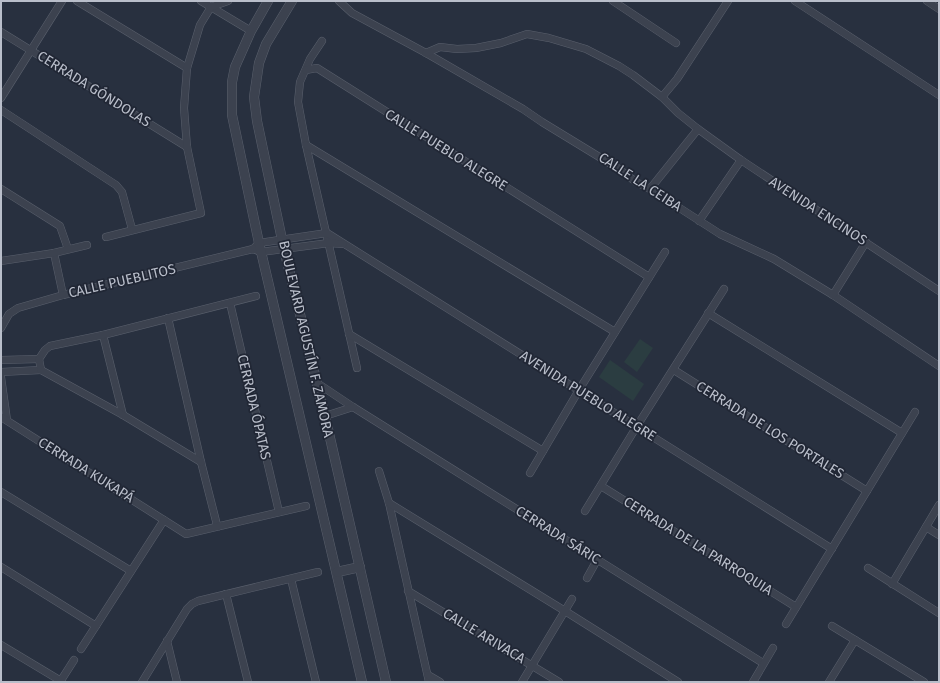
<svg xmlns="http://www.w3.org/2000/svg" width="940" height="683" viewBox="0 0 940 683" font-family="'Fira Sans',sans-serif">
<rect width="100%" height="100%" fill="#28303f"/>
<g fill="#2b3d41">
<path d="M640,339L653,348L637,372L624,362Z"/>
<path d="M610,360L644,384L633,401L599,377Z"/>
</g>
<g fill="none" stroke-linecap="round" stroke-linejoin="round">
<defs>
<g id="minor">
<path d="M77,1L187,68"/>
<path d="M201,1L251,31"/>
<path d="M339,1L352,13L426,53L523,109L542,122L619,169L636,182L650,189L720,234L774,259L833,295L939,366"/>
<path d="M613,1L676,43"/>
<path d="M795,1L939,95"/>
<path d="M927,1L939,9"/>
<path d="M1,32L187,147"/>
<path d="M322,41L310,59L300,82L298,102L306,145L357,368"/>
<path d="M426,53L440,47L457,49L476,48L501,43L527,34L549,38L586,49L619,66L633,75L662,97L678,113L698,129L741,160L939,291"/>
<path d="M306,70L317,68L649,277"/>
<path d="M662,97L677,79L728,1"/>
<path d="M1,98L62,1"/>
<path d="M1,110L116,185L122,192L132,229"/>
<path d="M306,145L615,332"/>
<path d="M1,189L60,226L68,249"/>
<path d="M650,189L698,129"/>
<path d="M699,221L741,160"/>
<path d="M106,237L201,213L187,147L184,108L187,68L200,25L211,7L228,1"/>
<path d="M253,249L259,243L327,233L832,549"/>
<path d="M54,253L63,295"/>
<path d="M1,261L54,253L87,245"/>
<path d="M833,295L866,242"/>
<path d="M230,303L279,512"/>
<path d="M708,313L902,433"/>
<path d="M168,318L201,462L217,525L219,526"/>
<path d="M1,328L9,314L18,308L63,295L253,249L261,252L329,243L343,244"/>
<path d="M349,334L543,451"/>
<path d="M103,335L123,415"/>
<path d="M1,360L39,359"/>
<path d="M674,370L867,491"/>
<path d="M1,372L41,370"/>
<path d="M1,377L7,420"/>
<path d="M317,383L353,407L763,663"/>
<path d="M325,416L353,407"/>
<path d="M1,417L186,534L306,506"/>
<path d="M201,462L123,415L41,370L39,359L45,350L50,346L103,335L256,296"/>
<path d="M379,471L389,503L429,682"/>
<path d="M530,473L579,390L665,252"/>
<path d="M601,486L796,607"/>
<path d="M1,492L131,571"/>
<path d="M389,503L565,611L678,682"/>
<path d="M585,511L637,426L724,289"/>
<path d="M926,527L939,535"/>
<path d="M1,567L96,626"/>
<path d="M868,568L939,613"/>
<path d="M587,578L597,560"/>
<path d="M291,579L316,682"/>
<path d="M892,584L939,505"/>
<path d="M408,591L559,682"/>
<path d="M226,594L248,682"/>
<path d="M786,624L915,412"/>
<path d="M832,626L924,682"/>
<path d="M167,641L177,682"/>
<path d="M1,645L61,681"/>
<path d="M81,649L164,520"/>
<path d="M428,675L440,682"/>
<path d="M60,682L74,660"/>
<path d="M142,682L187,609L192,604L198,601L318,572"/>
<path d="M522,682L572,599"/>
<path d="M753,682L773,648"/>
<path d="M829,682L855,640"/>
</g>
<g id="tertiary">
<path d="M268,1L251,31L235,67L232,82V115L259,243L362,682"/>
<path d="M292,1L266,44L259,63L254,97L257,121L284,249L325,416L386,682"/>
<path d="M337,572L360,567"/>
</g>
</defs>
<use href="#minor" stroke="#5a606d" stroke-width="8"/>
<use href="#tertiary" stroke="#5a606d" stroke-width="10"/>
<use href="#minor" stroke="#3c424f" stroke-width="7"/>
<use href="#tertiary" stroke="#3c424f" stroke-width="9"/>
</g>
<g text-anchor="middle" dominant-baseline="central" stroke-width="3.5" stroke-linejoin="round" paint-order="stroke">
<g font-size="14" fill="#b9beca" stroke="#212735">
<text transform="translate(94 89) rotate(32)">CERRADA GÓNDOLAS</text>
<text transform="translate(446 150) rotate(32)">CALLE PUEBLO ALEGRE</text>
<text transform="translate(640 182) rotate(33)">CALLE LA CEIBA</text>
<text transform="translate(818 211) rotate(33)">AVENIDA ENCINOS</text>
<text transform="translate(122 281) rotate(-13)">CALLE PUEBLITOS</text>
<text transform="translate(306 339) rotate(77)">BOULEVARD AGUSTÍN F. ZAMORA</text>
<text transform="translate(588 396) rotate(32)">AVENIDA PUEBLO ALEGRE</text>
<text transform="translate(254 407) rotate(77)">CERRADA ÓPATAS</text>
<text transform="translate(770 430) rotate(32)">CERRADA DE LOS PORTALES</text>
<text transform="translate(86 470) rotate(32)">CERRADA KUKAPÁ</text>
<text transform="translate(558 535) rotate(32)">CERRADA SÁRIC</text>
<text transform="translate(698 546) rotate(32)">CERRADA DE LA PARROQUIA</text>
<text transform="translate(484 636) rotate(31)">CALLE ARIVACA</text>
</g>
</g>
<rect width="940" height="683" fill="none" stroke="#b9beca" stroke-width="4"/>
</svg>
